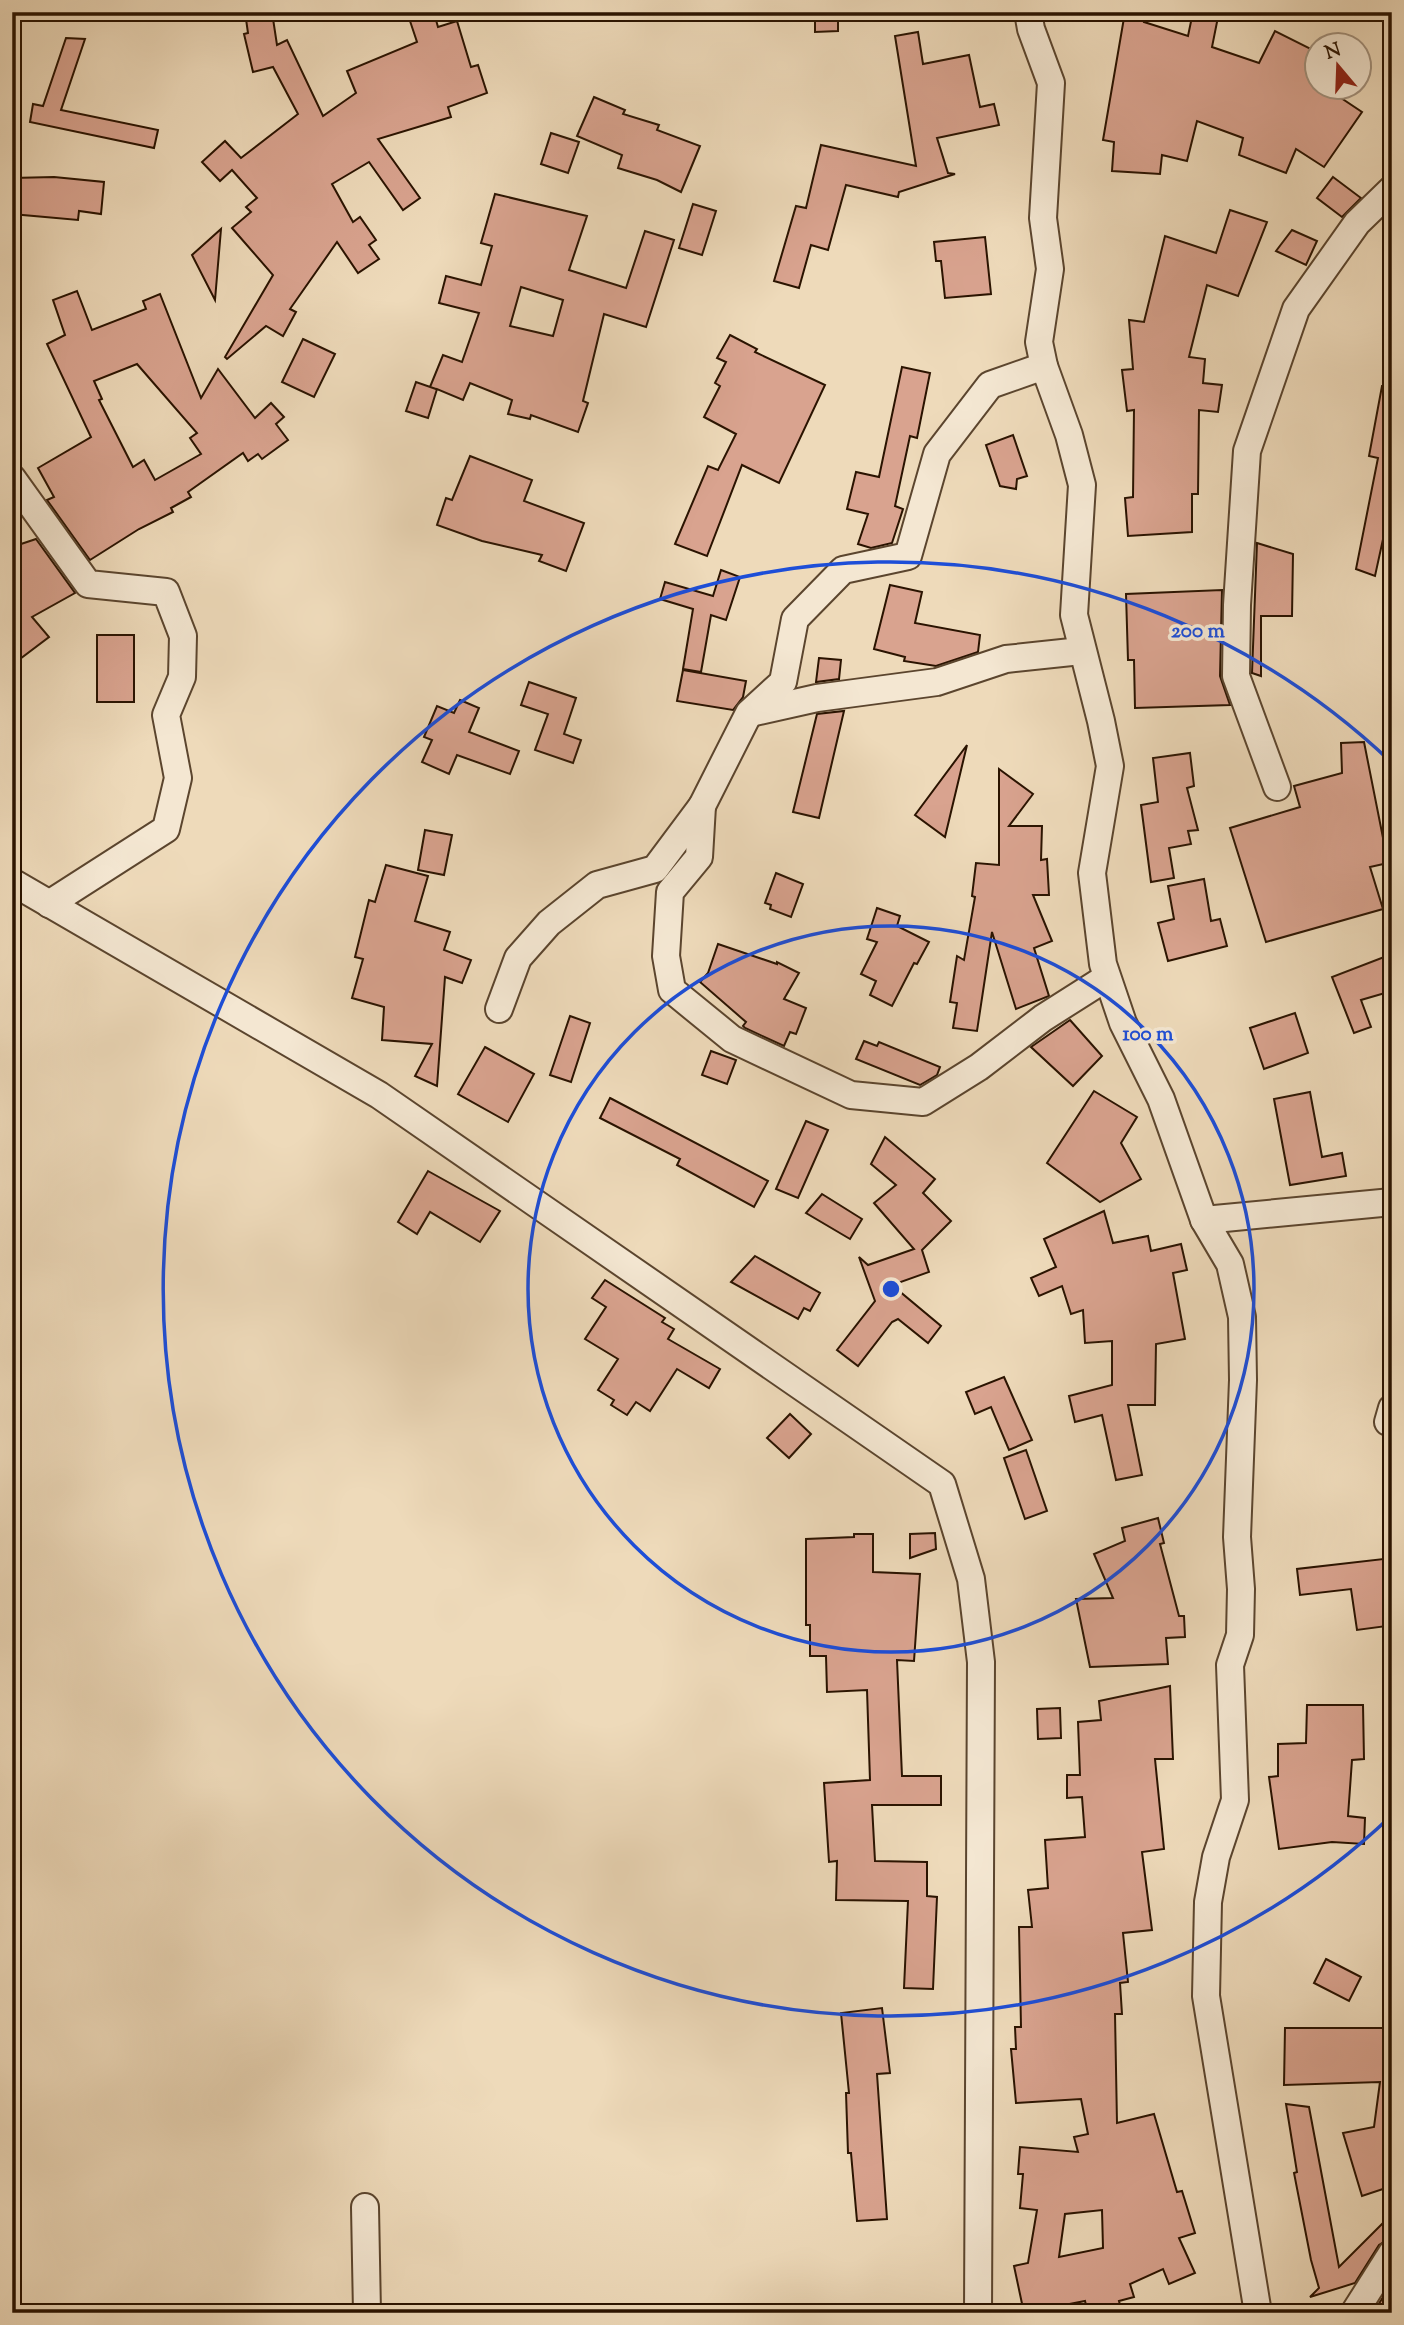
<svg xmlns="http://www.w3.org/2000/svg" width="1404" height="2325" viewBox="0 0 1404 2325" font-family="'Sorts Mill Goudy',serif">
<rect width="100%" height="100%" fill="#eedaba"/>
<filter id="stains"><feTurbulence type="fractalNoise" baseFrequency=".00286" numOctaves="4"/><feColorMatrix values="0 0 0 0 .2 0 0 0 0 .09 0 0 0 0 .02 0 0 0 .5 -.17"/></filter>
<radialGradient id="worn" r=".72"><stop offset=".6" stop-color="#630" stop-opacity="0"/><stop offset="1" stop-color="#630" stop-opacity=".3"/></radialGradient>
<g fill="#d9a38f" stroke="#2a1300" stroke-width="2" fill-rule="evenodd">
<path d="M245,12H272L277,45L287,40L323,116L356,93L347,71L417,42L410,21L434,13L438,27L457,21L471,67L478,65L487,93L448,107L451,117L378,139L420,198L403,210L369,162L332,184L353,222L360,217L376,240L369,245L379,259L358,273L337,242L290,309L296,312L283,336L266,326L227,359L225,357L273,275L232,228L251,212L246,207L257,198L232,170L220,181L202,162L225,141L241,158L298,114L273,67L253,72L244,34L248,33Z"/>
<path d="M815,12H838V31L815,32Z"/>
<path d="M1125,12H1146L1144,22L1188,36L1193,12H1219L1212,47L1259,63L1275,31L1317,52V71L1313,78L1317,81V88H1326L1362,112L1324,167L1296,149L1286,173L1239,155L1243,138L1197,121L1187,161L1162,155L1160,174L1112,171L1114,142L1103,140Z"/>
<path d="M918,32L923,64L969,55L980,107L994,104L999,125L937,138L948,173L955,174L899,192L898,197L846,185L828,250L811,245L799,288L774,281L796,206L806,208L821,145L916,166L895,36Z"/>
<path d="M66,38L85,39L61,110L158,130L154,148L30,122L33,104L43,106Z"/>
<path d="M594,97L625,110L623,114L659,125L657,130L700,146L681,192L657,180L618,168L622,155L577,136Z"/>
<path d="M551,133L579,142L568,173L541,164Z"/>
<path d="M54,177L104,182L101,214L79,211L78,220L12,214V178Z"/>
<path d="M1333,177L1361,198L1342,217L1317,198Z"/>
<path d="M495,194L587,216L569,270L626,288L645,231L674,240L646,327L604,314L583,401L588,403L578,432L531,415L530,419L508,414L512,400L470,383L463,400L437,389L428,418L406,411L416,382L436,389L430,387L443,355L462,362L479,313L439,303L446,276L481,285L492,246L481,243ZM521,287L563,300L553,336L510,326Z"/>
<path d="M693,204L716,211L702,255L679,248Z"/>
<path d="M1230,210L1267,222L1238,296L1207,285L1189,357L1205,359L1203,383L1222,385L1218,412L1199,410L1198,494H1192V532L1128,536L1125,498L1133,497L1134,410L1127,411L1122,370L1133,369L1129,320L1144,322L1165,236L1216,253Z"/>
<path d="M221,229L215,300L192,255Z"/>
<path d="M1292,230L1317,241L1306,265L1276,251Z"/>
<path d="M985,237L991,294L945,298L941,261H936L934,242Z"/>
<path d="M77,291L92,330L146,309L143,301L160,294L201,398L218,369L255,418L271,403L284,417L276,424L288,440L262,459L258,454L248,461L243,453L188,492L191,497L171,508L173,512L139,529L90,560L47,500L54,497L38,468L91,437L47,344L65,335L53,300ZM137,364L197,433L190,438L201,454L155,480L144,460L133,467L99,400L102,399L94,381Z"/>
<path d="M730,335L757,349L755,352L825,385L779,483L742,465L707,556L675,544L708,466L718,470L736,434L704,417L720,386L715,383L726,362L717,358Z"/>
<path d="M303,339L335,354L314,397L282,382Z"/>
<path d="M902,367L930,373L917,438L910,436L895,506L903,509L892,543L871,548L858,544L868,514L847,509L856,472L879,477Z"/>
<path d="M1382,386L1392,387V498L1375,576L1356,569L1378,458L1369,456Z"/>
<path d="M1013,435L1027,476L1017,479L1016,489L1000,486L986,445Z"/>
<path d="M470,456L532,480L524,501L584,523L566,571L539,561L542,555L482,541L437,525L446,498L452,500Z"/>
<path d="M36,539L75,593L32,617L49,637L12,665V547Z"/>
<path d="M1257,543L1293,554L1292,616H1261V676L1252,673Z"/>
<path d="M721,570L740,577L726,620L711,615L701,672L683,669L693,609L660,599L665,582L713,596Z"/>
<path d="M890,585L922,592L915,623L980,635L978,652L936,666L904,661L905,657L874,649Z"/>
<path d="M1222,590L1220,676L1230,705L1135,708L1134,660H1128L1126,594Z"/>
<rect x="97" y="635" width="37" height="67"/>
<path d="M819,658L841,660L839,679L816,682Z"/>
<path d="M683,670L746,681L743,697L733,710L677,701Z"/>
<path d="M529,682L576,698L564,734L581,740L573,763L535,750L548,714L521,705Z"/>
<path d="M460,700L479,708L469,732L519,751L510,774L457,755L449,774L422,762L432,740L424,737L437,706L454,713Z"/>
<path d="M844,711L819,818L793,812L817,714Z"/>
<path d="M1364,742L1388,863L1370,867L1383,909L1266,942L1230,828L1300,807L1294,786L1342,773L1341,743Z"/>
<path d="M967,745L945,837L915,815Z"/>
<path d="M1190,753L1194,786L1187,788L1198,830L1188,831L1191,844L1169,848L1174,878L1151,882L1141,805L1158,802L1153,758Z"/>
<path d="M999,769L1033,794L1009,826H1042L1041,860L1047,859L1049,895H1033L1052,941L1034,948L1049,996L1016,1009L992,932L977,1031L953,1028L957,1003L950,1002L957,956L964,960L975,897L972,896L976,863L999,865Z"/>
<path d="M425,830L452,835L444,875L418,870Z"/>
<path d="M386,865L428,876L415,921L450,932L444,950L471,960L462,983L445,977L437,1086L415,1076L432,1044L382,1040L384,1007L352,998L363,959L355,957L369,900L375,902Z"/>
<path d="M776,873L803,884L791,917L770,909L771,905L765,903Z"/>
<path d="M1204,879L1211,921L1220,919L1227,946L1168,961L1158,923L1174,919L1168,886Z"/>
<path d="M877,908L900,916L897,926L929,942L917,964L914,963L892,1006L870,995L876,981L861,974L877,942L867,939Z"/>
<path d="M718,944L777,964V962L799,973L784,999L806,1008L796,1034L790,1032L784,1046L745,1028L743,1026L746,1022L700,982L708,973Z"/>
<path d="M1392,954V991L1361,1000L1371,1027L1354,1033L1332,977Z"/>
<path d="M1295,1013L1308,1053L1264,1069L1250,1028Z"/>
<path d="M570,1016L590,1023L571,1082L550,1075Z"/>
<path d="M1070,1020L1102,1056L1073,1086L1031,1047Z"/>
<path d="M864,1041L877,1046L879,1042L940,1067L937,1075L920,1085L856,1059Z"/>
<path d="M485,1047L534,1074L508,1122L458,1094Z"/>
<path d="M711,1051L736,1060L727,1084L702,1075Z"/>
<path d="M1094,1091L1137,1117L1121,1143L1141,1179L1100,1202L1047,1163Z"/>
<path d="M1310,1092L1322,1157L1342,1153L1346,1176L1290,1185L1274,1099Z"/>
<path d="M610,1098L768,1181L754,1207L677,1165L680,1159L600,1118Z"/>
<path d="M806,1121L828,1130L798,1198L776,1189Z"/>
<path d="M885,1137L935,1179L923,1193L951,1221L922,1250L929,1272L892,1285L941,1326L928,1343L898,1319L892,1322L858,1366L837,1350L875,1301L859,1257L868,1265L914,1249L874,1203L896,1185L871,1164Z"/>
<path d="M428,1171L500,1211L480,1242L430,1212L417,1234L398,1222Z"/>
<path d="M822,1194L862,1219L850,1239L806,1213Z"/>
<path d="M1104,1211L1113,1243L1148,1236L1151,1251L1181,1244L1187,1270L1173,1273L1185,1339L1156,1344L1155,1405H1128L1142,1475L1116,1480L1102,1415L1075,1422L1069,1396L1112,1385V1341L1085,1343L1083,1310L1071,1314L1062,1286L1039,1296L1031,1278L1056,1267L1044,1239Z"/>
<path d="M755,1256L820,1293L810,1311L804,1308L798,1319L731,1282Z"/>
<path d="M605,1280L665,1318L662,1322L674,1329L668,1339L720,1369L709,1388L677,1369L650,1411L636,1402L627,1415L611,1405L614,1400L598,1390L618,1359L585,1339L606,1307L592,1298Z"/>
<path d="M1004,1377L1032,1440L1009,1450L991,1407L975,1414L966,1392Z"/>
<path d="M790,1414L811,1434L789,1458L767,1438Z"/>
<path d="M1026,1450L1047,1511L1025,1519L1004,1458Z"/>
<path d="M1158,1518L1164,1543L1160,1544L1179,1616H1184L1185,1637L1166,1638L1168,1664L1090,1667L1076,1599L1113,1598L1094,1554L1125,1541L1122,1528Z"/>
<path d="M935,1533L936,1549L910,1558V1534Z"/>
<path d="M854,1534H873V1572L920,1574L914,1661L897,1660L902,1776H941V1805H872L875,1861L927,1862V1896L937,1897L933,1989L904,1988L908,1901L836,1900L837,1861L829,1862L824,1783L870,1780L867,1690L827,1692L826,1656H810V1625H806V1539L854,1537Z"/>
<path d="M1392,1558V1613H1385L1387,1626L1357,1630L1351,1589L1300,1595L1297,1569Z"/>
<path d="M1170,1686L1173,1759H1155L1164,1849L1142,1852L1152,1930L1123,1933L1128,1982L1120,1983L1122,2014H1115L1117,2123L1154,2114L1177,2192L1182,2191L1195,2233L1179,2238L1195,2273L1169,2284L1163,2269L1130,2284L1134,2297L1119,2301L1122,2313H1088L1085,2301L1024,2313L1014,2266L1028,2263L1037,2210L1020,2208L1023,2174H1018L1020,2147L1078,2152L1074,2137L1088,2134L1081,2099L1016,2103L1011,2049H1016L1015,2027H1021L1019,1927H1032L1028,1890L1048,1888L1045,1840L1085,1837L1082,1797L1067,1798V1775H1080L1078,1722L1101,1720L1099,1701ZM1102,2210L1103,2248L1059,2257L1065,2214Z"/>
<path d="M1307,1705H1363L1364,1759L1352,1760L1348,1816L1365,1818L1364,1844L1332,1842L1279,1849L1269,1777L1278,1776V1744L1306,1743Z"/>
<path d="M1060,1708L1061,1738L1038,1739L1037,1709Z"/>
<path d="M1326,1959L1361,1977L1349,2001L1314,1983Z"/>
<path d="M882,2008L890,2073L877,2074L887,2219L857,2221L851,2153H848L846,2093H849L841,2013Z"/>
<path d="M1285,2028H1392V2082H1388L1392,2083V2186L1362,2196L1343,2133L1374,2127L1380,2082L1284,2085Z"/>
<path d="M1286,2104L1309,2107L1339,2267L1392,2214V2237L1379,2245L1355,2283L1310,2297L1319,2288L1311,2260L1294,2173L1297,2172Z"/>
<path d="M1392,2283V2313H1373Z"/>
</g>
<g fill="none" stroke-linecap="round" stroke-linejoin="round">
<defs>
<g id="street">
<path d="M1028,12L1031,29L1051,83L1043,218L1050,269L1039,342L1044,366L1069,435L1082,485L1074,615L1101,721L1110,766L1092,873L1103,964L1123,1023L1161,1099L1204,1220L1230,1264L1242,1317L1243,1380L1237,1537L1241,1589L1240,1635L1230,1665L1235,1800L1216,1857L1208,1902L1206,1996L1258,2313"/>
<path d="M12,478L88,584L166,592L183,636L182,677L166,715L178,778L166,829L49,904"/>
<path d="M750,713L817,698L937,682L1006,659L1081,651"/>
<path d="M1277,787L1236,676L1237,605L1247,451L1296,309L1357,223L1392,189"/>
<path d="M702,806L699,857L670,892L666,956L672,990L732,1039L851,1095L923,1102L979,1067L1043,1018L1106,978"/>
<path d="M12,882L379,1095L942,1484L971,1579L981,1662L978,2313"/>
<path d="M499,1009L518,958L549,923L597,885L655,869L702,806L749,713L783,682L795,619L843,570L908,556L937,454L990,385L1044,366"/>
<path d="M1204,1220L1392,1202"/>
<path d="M1392,1408L1388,1422L1392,1423"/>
<path d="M365,2207L367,2313"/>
<path d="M1354,2313L1392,2253"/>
</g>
</defs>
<use href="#street" stroke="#5b452e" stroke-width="30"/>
<use href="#street" stroke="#f4e7d2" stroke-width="26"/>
</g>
<g fill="none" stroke="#1d4ed8" stroke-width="3.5">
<circle cx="891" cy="1289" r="363"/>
<path d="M1391 1816A727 727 0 1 1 1391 762"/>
</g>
<circle cx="891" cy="1289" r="10" fill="#1d4ed8" stroke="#f4e7d2" stroke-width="3.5"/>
<g font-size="21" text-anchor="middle" font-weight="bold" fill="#1d4ed8" stroke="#f4e7d2" stroke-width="7" stroke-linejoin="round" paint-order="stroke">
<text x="1198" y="637">200 m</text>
<text x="1148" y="1040">100 m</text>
</g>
<rect width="1404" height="2325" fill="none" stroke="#eedaba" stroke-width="42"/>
<rect x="14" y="14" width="1376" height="2297" fill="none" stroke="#2a1300" stroke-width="3.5"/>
<rect x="21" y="21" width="1362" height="2283" fill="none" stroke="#2a1300" stroke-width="2"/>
<g transform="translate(1338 66) rotate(341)"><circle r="33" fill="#f4e7d2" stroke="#a3927e" stroke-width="2"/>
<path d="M0-5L12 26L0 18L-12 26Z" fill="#8f2418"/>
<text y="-10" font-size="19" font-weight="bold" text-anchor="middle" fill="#2a1300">N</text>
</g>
<rect width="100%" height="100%" filter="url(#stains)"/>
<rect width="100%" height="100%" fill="url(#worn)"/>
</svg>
